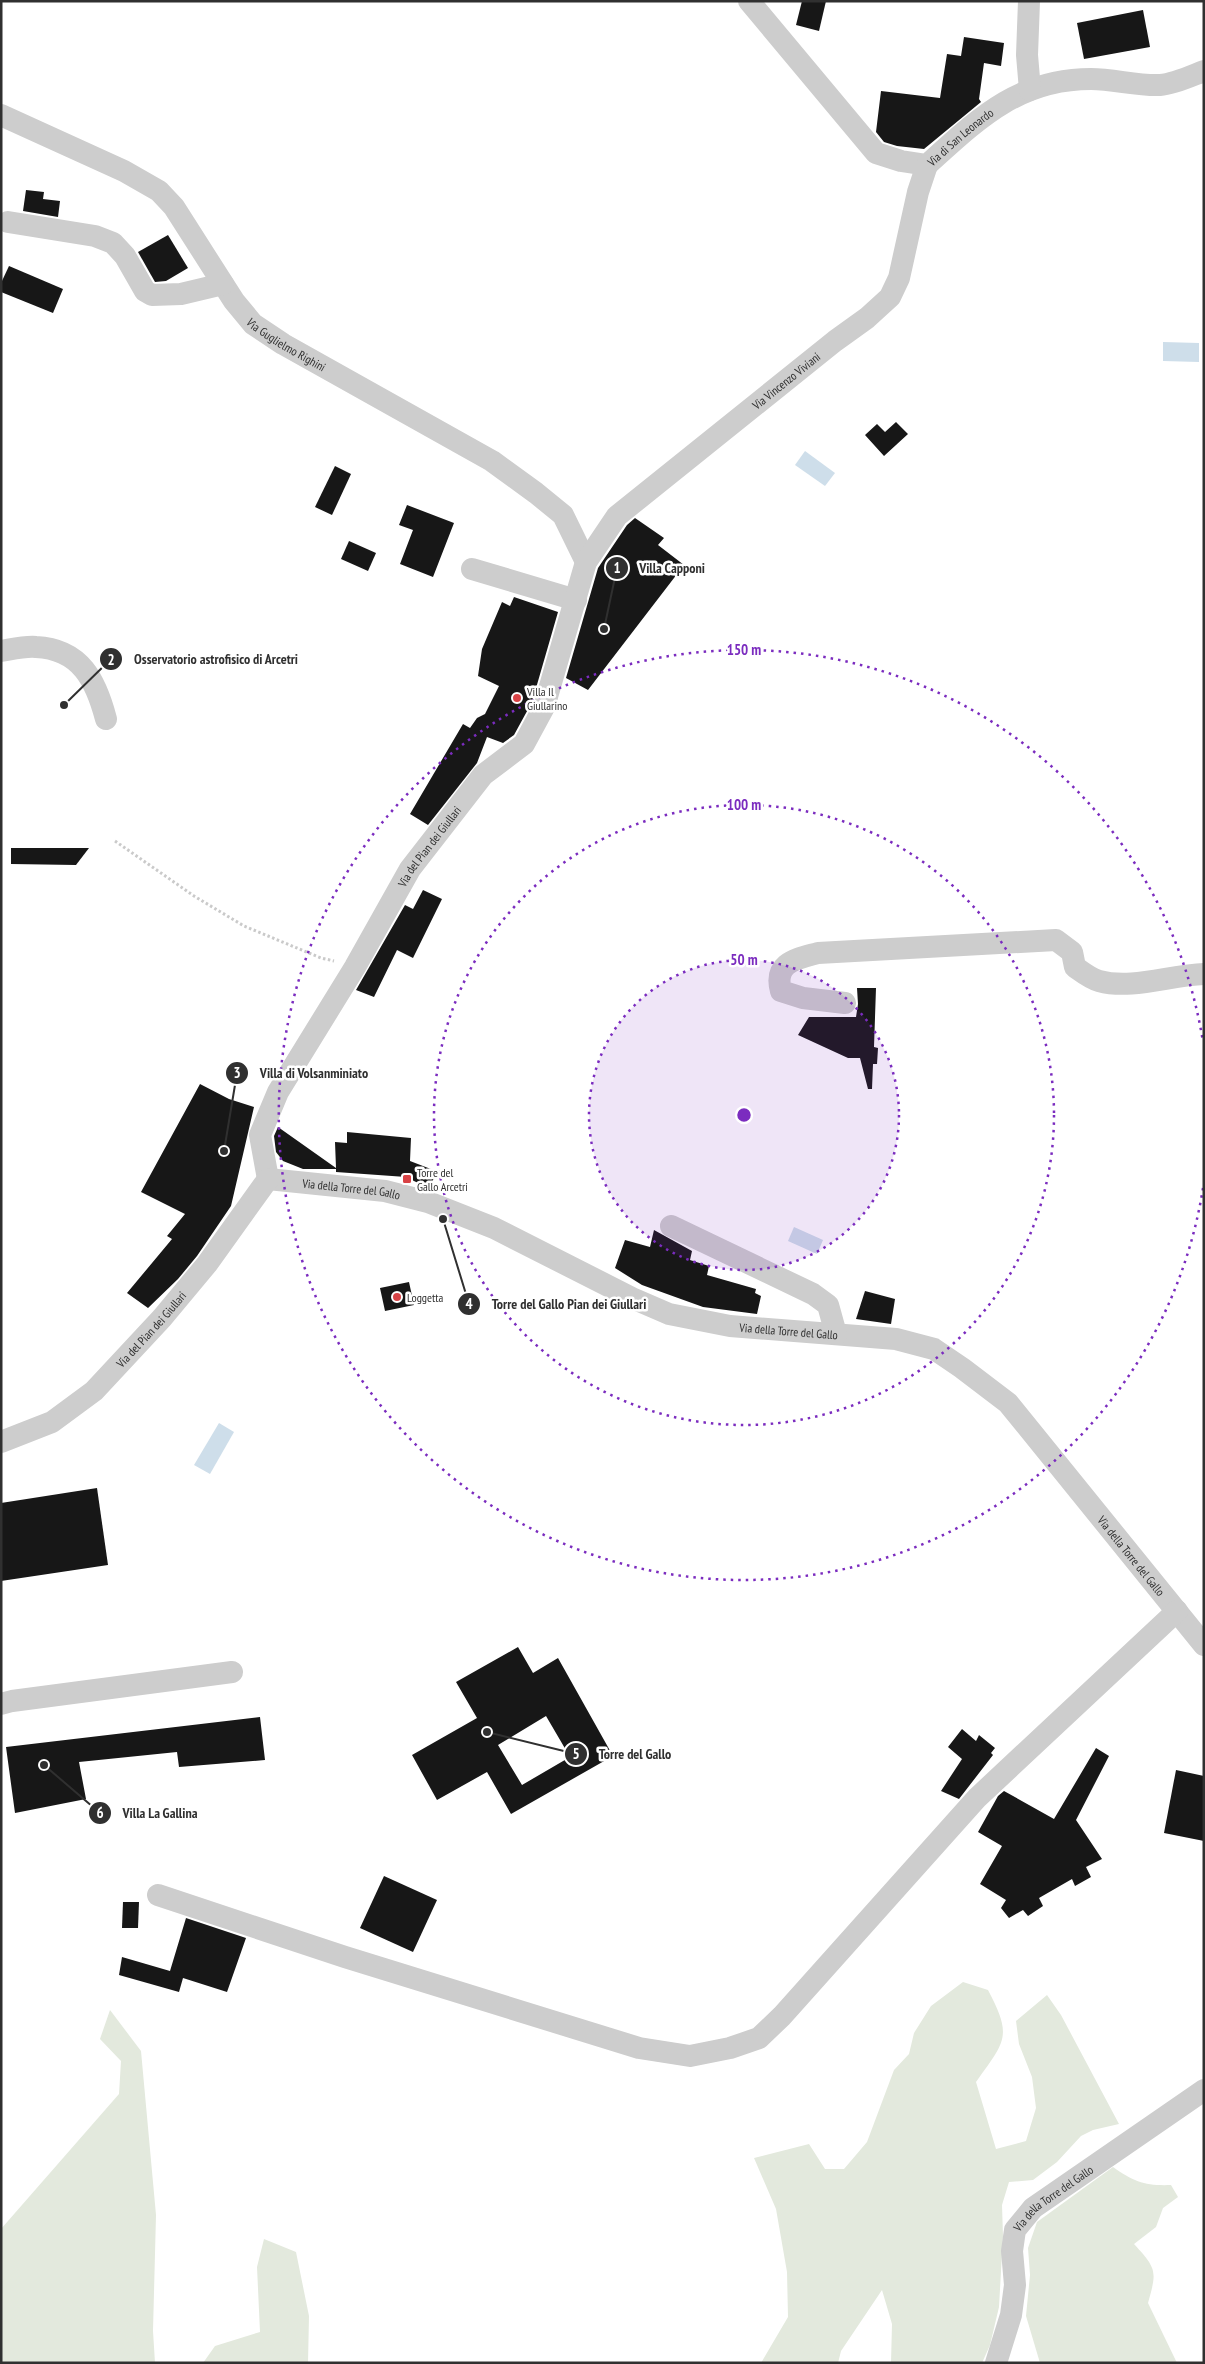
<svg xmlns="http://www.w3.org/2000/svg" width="1205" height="2364" viewBox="0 0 1205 2364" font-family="'PT Sans Narrow',sans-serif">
<rect width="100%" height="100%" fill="#fff"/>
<g fill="#e3e9dd">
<path d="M963,1982L988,1990C1013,2037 1005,2041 976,2082L996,2149L1026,2141L1036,2108L1032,2077L1019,2044L1016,2021L1047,1995L1061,2015L1119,2124L1093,2130L1081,2136L1057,2162L1033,2180L1009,2182L1002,2205L1003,2236L999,2307L990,2345L982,2363H891L892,2324L882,2290L841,2351L838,2363H761L788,2317L787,2272L776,2209L754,2158L809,2144L825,2169H844L867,2142L894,2070L909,2054L914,2033L931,2006Z"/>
<path d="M110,2010L141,2051L156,2215L153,2331L155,2363H1V2229L119,2094L121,2061L100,2039Z"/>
<path d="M1113,2167C1134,2182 1146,2186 1171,2185L1178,2197L1163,2208L1156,2227L1134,2244C1157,2269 1157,2271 1148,2303L1177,2363H1040L1026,2316L1030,2275L1028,2248L1037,2222Z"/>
<path d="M264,2239L296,2252L309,2316L308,2363H203L215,2346L260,2332L257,2267Z"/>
</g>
<g fill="#cedeea">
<path d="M1163,342L1199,343V362L1163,361Z"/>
<path d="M805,451L835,473L825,486L795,465Z"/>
<path d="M794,1227L823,1240L817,1254L788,1241Z"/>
<path d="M219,1423L234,1432L210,1474L194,1465Z"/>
</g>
<g fill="#171717" fill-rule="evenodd">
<path d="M802,1H826L819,31L796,25Z"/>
<path d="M1143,10L1150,47L1084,59L1077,23Z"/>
<path d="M964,37L1004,43L1001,66L984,63L979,99L981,102L924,149L897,146L884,142L876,132L881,91L940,98L947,54L961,56Z"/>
<path d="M26,190L44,192L43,199L60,201L58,217L23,211Z"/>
<path d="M168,235L188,268L166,281L155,282L138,252Z"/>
<path d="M9,266L63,289L53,313L1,292V283Z"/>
<path d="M896,422L908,434L884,456L865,435L877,424L885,432Z"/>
<path d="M335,466L351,474L332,515L315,507Z"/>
<path d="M407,505L454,523L433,577L400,564L413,530L399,525Z"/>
<path d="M635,518L664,538L658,545L684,565L588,690L566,678L598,568L627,525Z"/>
<path d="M349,541L376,553L368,571L341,559Z"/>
<path d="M514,597L558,612L532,702L514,735L503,743L487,737L477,763L428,825L410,814L463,724L470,728L477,718L485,714L499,686L478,676L482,649L502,602L510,606Z"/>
<path d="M11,848H89L76,865L11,864Z"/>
<path d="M423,890L442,899L413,958L397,950L374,997L356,990L405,905L413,909Z"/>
<path d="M857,988H876L874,1047L878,1048L877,1064H873L872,1089H868L860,1058H848L798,1035L809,1017H856L858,1004Z"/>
<path d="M200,1084L229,1099L254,1107L231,1206L197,1256L178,1279L148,1308L127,1293L172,1239L167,1236L185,1214L141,1192Z"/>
<path d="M278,1127L336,1168L335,1142L347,1143V1132L411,1138L410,1161L436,1171L430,1189L406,1177L336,1172V1169H303L283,1161L276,1152L274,1136Z"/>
<path d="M654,1230L692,1251L690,1260L709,1266L707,1275L756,1289L755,1293L761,1296L757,1314L703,1307L642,1285L615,1268L625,1240L650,1247Z"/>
<path d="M409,1282L414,1305L385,1311L380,1288Z"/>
<path d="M865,1291L895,1299L891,1324L856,1319Z"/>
<path d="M97,1488L108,1565L1,1581V1503Z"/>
<path d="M518,1647L533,1673L558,1658L613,1756L511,1814L487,1772L437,1800L412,1755L477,1718L456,1682ZM546,1716L570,1757L522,1785L498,1745Z"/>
<path d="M260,1717L265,1760L179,1767L177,1752L79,1762L86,1799L15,1813L6,1747Z"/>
<path d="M962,1729L976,1741L979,1735L995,1748L991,1753L993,1755L959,1799L941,1791L962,1759L948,1747Z"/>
<path d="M1096,1748L1109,1756L1076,1820L1102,1859L1086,1867L1091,1877L1075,1886L1072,1879L1039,1898L1043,1906L1028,1916L1023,1910L1009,1918L1001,1908L1006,1900L980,1884L1002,1846L978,1832L998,1796L1004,1791L1054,1819Z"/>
<path d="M1176,1770L1204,1776V1841L1164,1833Z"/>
<path d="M384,1876L437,1900L413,1952L360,1928Z"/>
<path d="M123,1902H139L138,1928H122Z"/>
<path d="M186,1918L246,1938L227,1992L183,1978L179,1992L119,1975L122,1957L170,1971Z"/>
</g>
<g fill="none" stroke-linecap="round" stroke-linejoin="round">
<path stroke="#cacaca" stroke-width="3" stroke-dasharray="2.5 2.5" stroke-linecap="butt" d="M115,841L194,896L244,926L321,958L334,961"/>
<g stroke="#cdcdcd" stroke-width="22">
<path id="s1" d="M749,1L876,153L901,161L927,165C978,119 1018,79 1091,79C1114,79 1137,86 1160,85C1174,84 1191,76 1204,71"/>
<path d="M1029,1L1027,55L1030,90"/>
<path id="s2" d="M1,115L124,171L159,191L174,207L234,301L253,324L283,344L492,461L536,493L563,515L586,562"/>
<path d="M8,222L95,236L113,243L125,256L145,291L152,295L181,294L223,284"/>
<path d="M472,569L576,600"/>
<path d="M1,651C13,649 25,646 36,647C81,649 96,681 106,719"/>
<path d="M845,1003L803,998L781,991C773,962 797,959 818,953L1056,940L1072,952L1075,967C1082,972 1091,979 1099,981C1132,990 1170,975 1204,974"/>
<path id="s3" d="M268,1179L260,1135L278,1092L355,967L410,869L483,775L524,744L544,707L586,562L617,516L835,341L867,318L890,297L899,278L918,192L927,165"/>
<path id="s4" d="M268,1179L385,1191L428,1202L494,1228L632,1298L669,1314L730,1326L896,1339L934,1349L962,1368L1008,1403L1204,1645"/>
<path d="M671,1226L813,1294L828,1305L836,1334"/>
<path id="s5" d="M1,1442L52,1422L94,1391L162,1318L207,1264L268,1179"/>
<path d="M1,1704L12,1701L232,1672"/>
<path d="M158,1895L345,1957L639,2048L690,2056L730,2048L759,2038L782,2016L977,1798L1177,1611"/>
<path id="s6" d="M996,2363L1011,2315L1015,2285L1012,2251L1015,2230L1033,2208L1204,2090"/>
</g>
</g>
<circle cx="744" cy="1115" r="155" fill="#7b2cbf" fill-opacity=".12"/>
<g fill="none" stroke="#7b2cbf" stroke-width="2.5" stroke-dasharray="2.5 5">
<circle cx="744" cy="1115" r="155"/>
<circle cx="744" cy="1115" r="310"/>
<path d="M1203 1188A465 465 0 1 1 1203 1042"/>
</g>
<g fill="#d84245" stroke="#fff" stroke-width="2">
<circle cx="517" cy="698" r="5"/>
<rect x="402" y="1174" width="10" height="10" rx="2.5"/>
<circle cx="397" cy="1297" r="5"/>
</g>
<g text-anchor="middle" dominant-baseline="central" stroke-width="5" stroke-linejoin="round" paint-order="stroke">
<g font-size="12" fill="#303030" stroke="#fff">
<text stroke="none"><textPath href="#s1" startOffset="294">Via di San Leonardo</textPath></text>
<text stroke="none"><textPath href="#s2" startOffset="378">Via Guglielmo Righini</textPath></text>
<text stroke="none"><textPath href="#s3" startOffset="986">Via Vincenzo Viviani</textPath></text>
<text stroke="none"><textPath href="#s3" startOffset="380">Via del Pian dei Giullari</textPath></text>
<text stroke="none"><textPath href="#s4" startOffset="84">Via della Torre del Gallo</textPath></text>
<text stroke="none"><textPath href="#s5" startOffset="191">Via del Pian dei Giullari</textPath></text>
<text stroke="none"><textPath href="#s4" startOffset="549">Via della Torre del Gallo</textPath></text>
<text stroke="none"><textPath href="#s4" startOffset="984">Via della Torre del Gallo</textPath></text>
<text stroke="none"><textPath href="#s6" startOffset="186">Via della Torre del Gallo</textPath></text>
</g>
<g font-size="12" fill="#303030" stroke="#fff" text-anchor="start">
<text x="527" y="691">Villa Il<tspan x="527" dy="14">Giullarino</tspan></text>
<text x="417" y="1172">Torre del<tspan x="417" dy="14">Gallo Arcetri</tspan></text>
<text x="407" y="1297">Loggetta</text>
</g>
</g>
<circle cx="744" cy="1115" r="8" fill="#7b2cbf" stroke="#fff" stroke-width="2.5"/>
<g font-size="15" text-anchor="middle" font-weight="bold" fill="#7b2cbf" stroke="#fff" stroke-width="5" stroke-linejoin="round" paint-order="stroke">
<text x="744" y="655">150 m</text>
<text x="744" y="810">100 m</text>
<text x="744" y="965">50 m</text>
</g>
<path fill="none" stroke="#303030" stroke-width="2" d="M604 629L617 568M64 705L111 659M224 1151L237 1073M443 1219L469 1304M487 1732L576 1754M44 1765L100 1813"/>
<g fill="#303030" stroke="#fff" stroke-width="2">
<circle cx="604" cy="629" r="5"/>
<circle cx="64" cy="705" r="5"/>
<circle cx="224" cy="1151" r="5"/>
<circle cx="443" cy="1219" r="5"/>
<circle cx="487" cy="1732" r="5"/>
<circle cx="44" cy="1765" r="5"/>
<circle cx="617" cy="568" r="12"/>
<circle cx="111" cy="659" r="12"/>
<circle cx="237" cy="1073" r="12"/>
<circle cx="469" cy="1304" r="12"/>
<circle cx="576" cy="1754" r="12"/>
<circle cx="100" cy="1813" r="12"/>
</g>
<g font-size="15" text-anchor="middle" font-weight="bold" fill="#fff">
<text x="617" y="573">1</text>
<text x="111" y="665">2</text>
<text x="237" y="1078">3</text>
<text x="469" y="1309">4</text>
<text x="576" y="1759">5</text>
<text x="100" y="1818">6</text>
</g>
<g font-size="14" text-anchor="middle" font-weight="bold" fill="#303030" stroke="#fff" stroke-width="5" stroke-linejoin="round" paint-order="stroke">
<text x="672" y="573">Villa Capponi</text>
<text x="216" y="664">Osservatorio astrofisico di Arcetri</text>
<text x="314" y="1078">Villa di Volsanminiato</text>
<text x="569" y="1309">Torre del Gallo Pian dei Giullari</text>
<text x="635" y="1759">Torre del Gallo</text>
<text x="160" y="1818">Villa La Gallina</text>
</g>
<rect width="1205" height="2364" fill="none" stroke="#303030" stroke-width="5"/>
</svg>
